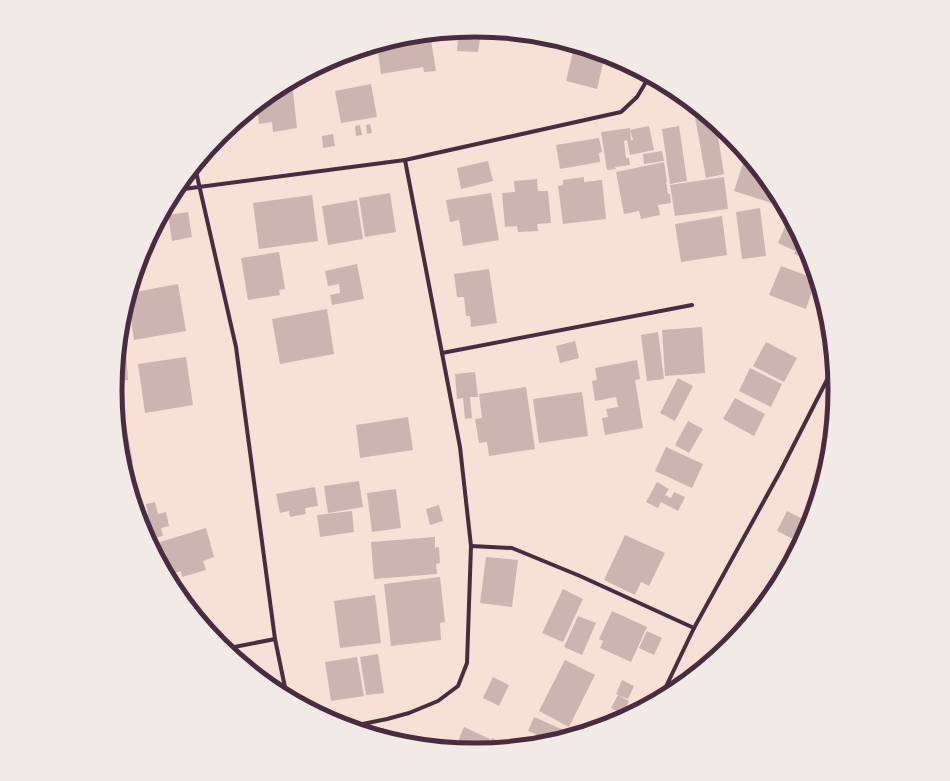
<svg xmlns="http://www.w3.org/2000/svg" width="950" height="781" viewBox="0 0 950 781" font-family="'Public Sans',sans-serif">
<rect width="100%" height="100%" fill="#f7e1d7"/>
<g fill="#ccb4b1">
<path d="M430,34L436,71L424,72L423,67L381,74L377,45L405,37Z"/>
<path d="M458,37L480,39L478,52L457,51Z"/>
<path d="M574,47L605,55L597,89L566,81Z"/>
<path d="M292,82L297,128L273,132L272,122L259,124L257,106L275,91Z"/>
<path d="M371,84L377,117L341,123L335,91Z"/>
<path d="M693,106L716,124L724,174L706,178Z"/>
<path d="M370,124L372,133L367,134L366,125Z"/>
<path d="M360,125L362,135L356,136L355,126Z"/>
<path d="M649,126L654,150L630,155L627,140L624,141L626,158H629L630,165L615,167L616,169L607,170L601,132L630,128L631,140H633L630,130Z"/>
<path d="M679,126L687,181L670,184L662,129Z"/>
<path d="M333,134L335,146L323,148L322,136Z"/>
<path d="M599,138L602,152L599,153L600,162L560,169L556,145Z"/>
<path d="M662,151L664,161L644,164L643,154Z"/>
<path d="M488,161L493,181L461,189L457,168Z"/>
<path d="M664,162L667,182H666L668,194H670L671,203L658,205L660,215L641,219L639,211L624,214L616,172Z"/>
<path d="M743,163L756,168L775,190L782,204L781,206L734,191Z"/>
<path d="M584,177V182L602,180L606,219L563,224L558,186L563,185V180Z"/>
<path d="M724,177L728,209L675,216L670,185Z"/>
<path d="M537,179L538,191H548L551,223L537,224L538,231L518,232L517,226L505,227L502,193L515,192L514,181Z"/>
<path d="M390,193L396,232L365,237L359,198Z"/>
<path d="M491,193L499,240L463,246L459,220L450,222L446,200Z"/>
<path d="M312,195L318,241L259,249L253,203Z"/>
<path d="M357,200L363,239L328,245L322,206Z"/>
<path d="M760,208L766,256L742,259L736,212Z"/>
<path d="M188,212L192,237L172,241L168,215Z"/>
<path d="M722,216L727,255L681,262L675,224Z"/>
<path d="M789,217L808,253L811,261L794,254L795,251L778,243Z"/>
<path d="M279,252L285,289L279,290L280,295L248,300L241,258Z"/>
<path d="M357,264L364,299L332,305L330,295L340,293L339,284L328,286L325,271Z"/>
<path d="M781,266L816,279L806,309L769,295Z"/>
<path d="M489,269L497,323L471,327L470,316H466L464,297H457L454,274Z"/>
<path d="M178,284L186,331L134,340L128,300L130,293Z"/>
<path d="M327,309L334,354L280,364L272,319Z"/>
<path d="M124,319L128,380L115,381L121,320Z"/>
<path d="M702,327L705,373L665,376L662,330Z"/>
<path d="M658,332L664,379L647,381L641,335Z"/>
<path d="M575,341L579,358L560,363L556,346Z"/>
<path d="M766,342L797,358L784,382L753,366Z"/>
<path d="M186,357L193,405L145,413L138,364Z"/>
<path d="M637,360L640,379L635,380L643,428L605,435L602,418L608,417L606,409L618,407L616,397L595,401L592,381L597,380L595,368Z"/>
<path d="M750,368L782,384L771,407L739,391Z"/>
<path d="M475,372L478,397H470L472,418L465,419L463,398L457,399L455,374Z"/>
<path d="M678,378L693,386L675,421L660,413Z"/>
<path d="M526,387L535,449L489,456L487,442L479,443L475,419L482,418L479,394Z"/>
<path d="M582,392L588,436L539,443L533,399Z"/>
<path d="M735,398L765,414L754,436L723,419Z"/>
<path d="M408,417L413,450L360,458L356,425Z"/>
<path d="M688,421L703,429L689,453L675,445Z"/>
<path d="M127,430L133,463L123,465L119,432Z"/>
<path d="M666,447L703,464L692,488L655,471Z"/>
<path d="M359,481L363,507L328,513L324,486Z"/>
<path d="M657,482L669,489L665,495L671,498L674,492L685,497L678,511L661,502L658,508L646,502Z"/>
<path d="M315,487L318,506L305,508L306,514L290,517L289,511L280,513L276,494Z"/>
<path d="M396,489L401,528L372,532L367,493Z"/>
<path d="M155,502L158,514L166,512L169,526L161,528L163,536L148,539L142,528L138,516L148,514L146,504Z"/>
<path d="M439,505L443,521L430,525L426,509Z"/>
<path d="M352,511L354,532L320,537L317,515Z"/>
<path d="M787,511L803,519L793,539L777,531Z"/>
<path d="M206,528L214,557L203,561L206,570L182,577L181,571L169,575L160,542Z"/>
<path d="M625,535L665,553L649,586L641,582L635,595L604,580Z"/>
<path d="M435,537V548L439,547L440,563L436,564L437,574L374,579L371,542Z"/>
<path d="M486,557L518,560L512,607L480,603Z"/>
<path d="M780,567L786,570L776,589L770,586Z"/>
<path d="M440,577L445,622L440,623L441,640L391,646L384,584Z"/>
<path d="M563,589L583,599L563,642L542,633Z"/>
<path d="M375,595L381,643L340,648L334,601Z"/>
<path d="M612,611L647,627L631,662L600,648L603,641L599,639Z"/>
<path d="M578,616L596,623L582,655L564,647Z"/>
<path d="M647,631L662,638L654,655L639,648Z"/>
<path d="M726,640L732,643L719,655Z"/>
<path d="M378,654L384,693L366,695L360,657Z"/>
<path d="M357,657L364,696L331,701L325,662Z"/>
<path d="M565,660L595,675L569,727L539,711Z"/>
<path d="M493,677L509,685L499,706L483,698Z"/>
<path d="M622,680L634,686L628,699L616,694Z"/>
<path d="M618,695L629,701L623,714L611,708Z"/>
<path d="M534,717L573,734L572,736L545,744L530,746L536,734L528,731Z"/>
<path d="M464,727L490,739L485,750L475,751L458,749L462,742L458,741Z"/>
<path d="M492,738L508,746L507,748L486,750Z"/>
</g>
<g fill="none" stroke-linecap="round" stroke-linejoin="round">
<g stroke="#4a2c40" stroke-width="4">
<path d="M195,167L236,347L275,639L287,697"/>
<path d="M176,190L405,160L621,112L637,97L649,77"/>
<path d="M442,353L692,305"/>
<path d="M471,546L512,548L580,576L694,628"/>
<path d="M224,649L275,639"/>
<path d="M660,699L694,628L781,470L833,368"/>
<path d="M348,727L387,719L409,713L438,701L458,686L467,663L471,546L460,447L405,160"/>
</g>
</g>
<path d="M0 0H950V781H0ZM122 390a353 353 0 1 1 706 0a353 353 0 1 1-706 0Z" fill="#f1eae7" fill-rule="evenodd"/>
<path fill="none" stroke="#4a2c40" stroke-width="5" d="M122 390a353 353 0 1 1 706 0a353 353 0 1 1-706 0Z"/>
</svg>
